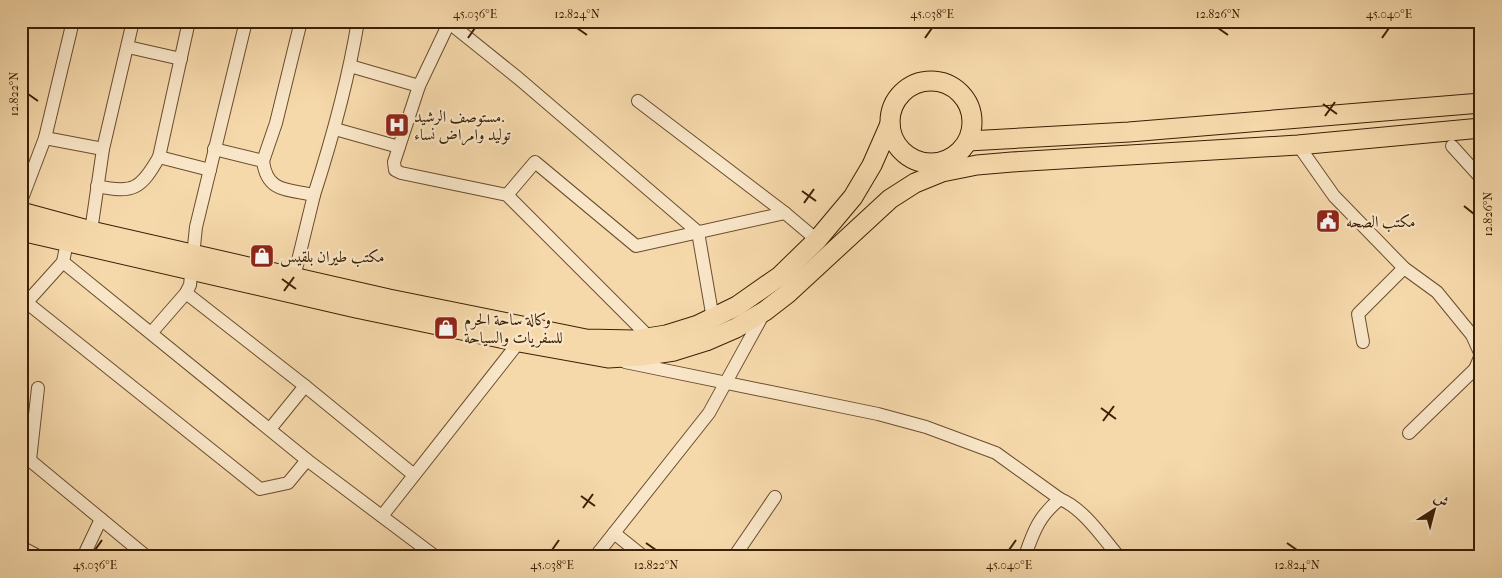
<svg xmlns="http://www.w3.org/2000/svg" width="1502" height="578" viewBox="0 0 1502 578" font-family="'IM FELL French Canon',Amiri,serif">
<rect width="100%" height="100%" fill="#f6d9ab"/>
<filter id="stains"><feTurbulence type="fractalNoise" baseFrequency=".004" numOctaves="4"/><feColorMatrix values="0 0 0 0 .2 0 0 0 0 .09 0 0 0 0 .02 0 0 0 .5 -.17"/></filter>
<radialGradient id="worn" r=".72"><stop offset=".6" stop-color="#630" stop-opacity="0"/><stop offset="1" stop-color="#630" stop-opacity=".3"/></radialGradient>
<g fill="none" stroke-linecap="round" stroke-linejoin="round">
<defs>
<g id="minor">
<path d="M447,21L518,78L698,232L713,319"/>
<path d="M128,47L181,59"/>
<path d="M350,66L419,86L449,23"/>
<path d="M419,86L394,162L395,170L401,173L507,195L650,338"/>
<path d="M638,101L785,213L817,240"/>
<path d="M335,129L399,147"/>
<path d="M45,138L103,149"/>
<path d="M1298,145L1334,196L1404,268L1437,292L1472,335L1481,355"/>
<path d="M1452,146L1481,178"/>
<path d="M214,149L263,161C267,193 288,189 314,195C333,136 348,82 358,21"/>
<path d="M159,157L210,170"/>
<path d="M263,161L276,123L301,21"/>
<path d="M97,186C133,194 141,189 159,157L189,21"/>
<path d="M507,195L535,162L636,246L785,213"/>
<path d="M21,201L45,138L73,21"/>
<path d="M91,231L103,149L133,21"/>
<path d="M67,242L63,262L307,460L436,557"/>
<path d="M294,277L314,195"/>
<path d="M186,293L305,386L414,475"/>
<path d="M21,298L260,489L288,483L307,460"/>
<path d="M27,302L63,262"/>
<path d="M152,332L186,293L190,285L196,227L246,21"/>
<path d="M1363,342L1358,314L1404,268"/>
<path d="M625,362L878,414L926,427L996,453L1060,499C1083,508 1103,538 1119,557"/>
<path d="M270,429L305,386"/>
<path d="M1409,433L1475,369L1481,355"/>
<path d="M21,453L147,557"/>
<path d="M30,460L38,388"/>
<path d="M382,516L519,342"/>
<path d="M614,533L644,557"/>
<path d="M21,547L40,557"/>
<path d="M83,557L101,519"/>
<path d="M595,557L709,413L764,313"/>
<path d="M734,557L775,497"/>
<path d="M1026,557V553C1034,530 1040,515 1060,499"/>
</g>
<g id="primary">
<circle cx="931" cy="122" r="41"/>
<path d="M968,141L1129,132L1481,103"/>
<path d="M21,212L91,231L389,299L586,339L634,340L666,335L698,325L737,306L780,276L817,240L853,197L872,165L890,124"/>
<path d="M21,231L356,308L519,342L608,358L641,356L674,351L706,341L736,328L765,311L787,294L890,199L915,183L942,172L977,165L1012,162L1298,145L1481,128"/>
</g>
</defs>
<use href="#minor" stroke="#6a4e2e" stroke-width="14"/>
<use href="#primary" stroke="#3b2004" stroke-width="21"/>
<use href="#minor" stroke="#f9e6c8" stroke-width="12"/>
<use href="#primary" stroke="#f6d9ab" stroke-width="19"/>
</g>
<path fill="none" stroke="#3b2004" stroke-width="2" d="M577,28L587,35M1218,28L1228,35M468,38L475,28M925,38L932,28M1382,38L1389,28M28,94L38,101M1323,104L1337,114M1325,116L1335,102M802,191L816,201M804,203L814,189M1464,206L1474,214M282,279L296,289M284,291L294,277M1101,408L1116,419M1103,421L1114,406M581,496L595,506M583,508L593,494M646,543L656,550M1287,543L1297,550M95,550L102,540M552,550L559,540M1009,550L1016,540"/>
<defs>
<symbol id="hospital-square" viewBox="-11 -11 22 22"><rect x="-9" y="-9" width="18" height="18" rx="4" fill="#8f2418" stroke="#f9e6c8"/><path d="M-5-5h3v3.5h4V-5h3V5h-3V1.5h-4V5h-3Z" fill="#fff"/></symbol>
<symbol id="civic-square" viewBox="-11 -11 22 22"><rect x="-9" y="-9" width="18" height="18" rx="4" fill="#8f2418" stroke="#f9e6c8"/><path d="M-.6-6.5H3V-4.5H.6V-3L4-1V1h2V6H-6V1h2V-1L-.6-3ZM-1.2 2.5V6h2.4V2.5Z" fill="#fff"/></symbol>
<symbol id="shop-square" viewBox="-11 -11 22 22"><rect x="-9" y="-9" width="18" height="18" rx="4" fill="#8f2418" stroke="#f9e6c8"/><path d="M-5-2.5h2.3a2.7 3.5 0 0 1 5.4 0H5L5.5 6h-11ZM-1.5-2.5h3a1.5 2.3 0 0 0-3 0Z" fill="#fff"/></symbol>
</defs>
<g fill-rule="evenodd">
<use href="#hospital-square" x="383" y="111" width="28" height="28"/>
<use href="#civic-square" x="1314" y="207" width="28" height="28"/>
<use href="#shop-square" x="248" y="242" width="28" height="28"/>
<use href="#shop-square" x="432" y="314" width="28" height="28"/>
</g>
<g text-anchor="middle" dominant-baseline="central" stroke-width="4.5" stroke-linejoin="round" paint-order="stroke">
<g font-size="16" fill="#3b2004" stroke="#f9e6c8" text-anchor="start">
<text x="414" y="116">مستوصف الرشيد.<tspan x="414" dy="18">توليد وامراض نساء</tspan></text>
<text x="1346" y="221">مكتب الصحه</text>
<text x="280" y="256">مكتب طيران بلقيس</text>
<text x="464" y="319">وكالة ساحة الحرم<tspan x="464" dy="18">للسفريات والسياحة</tspan></text>
</g>
</g>
<rect width="1502" height="578" fill="none" stroke="#f6d9ab" stroke-width="55"/>
<g transform="translate(1434 510) rotate(36)" stroke="#f9e6c8" stroke-width="4" paint-order="stroke">
<path d="M0-4L9 19L0 12L-9 19Z" fill="#3b2004"/>
<text y="-8" font-size="14" font-weight="bold" text-anchor="middle" fill="#3b2004">ش</text>
</g>
<rect x="28" y="28" width="1446" height="522" fill="none" stroke="#3b2004" stroke-width="2"/>
<g font-size="12" text-anchor="middle" fill="#3b2004">
<text x="475" y="18">45.036°E</text>
<text x="577" y="18">12.824°N</text>
<text x="932" y="18">45.038°E</text>
<text x="1218" y="18">12.826°N</text>
<text x="1389" y="18">45.040°E</text>
<text transform="translate(14 94) rotate(-90)" y="4">12.822°N</text>
<text transform="translate(1488 214) rotate(-90)" y="4">12.826°N</text>
<text x="95" y="569">45.036°E</text>
<text x="552" y="569">45.038°E</text>
<text x="656" y="569">12.822°N</text>
<text x="1009" y="569">45.040°E</text>
<text x="1297" y="569">12.824°N</text>
</g>
<rect width="100%" height="100%" filter="url(#stains)"/>
<rect width="100%" height="100%" fill="url(#worn)"/>
</svg>
